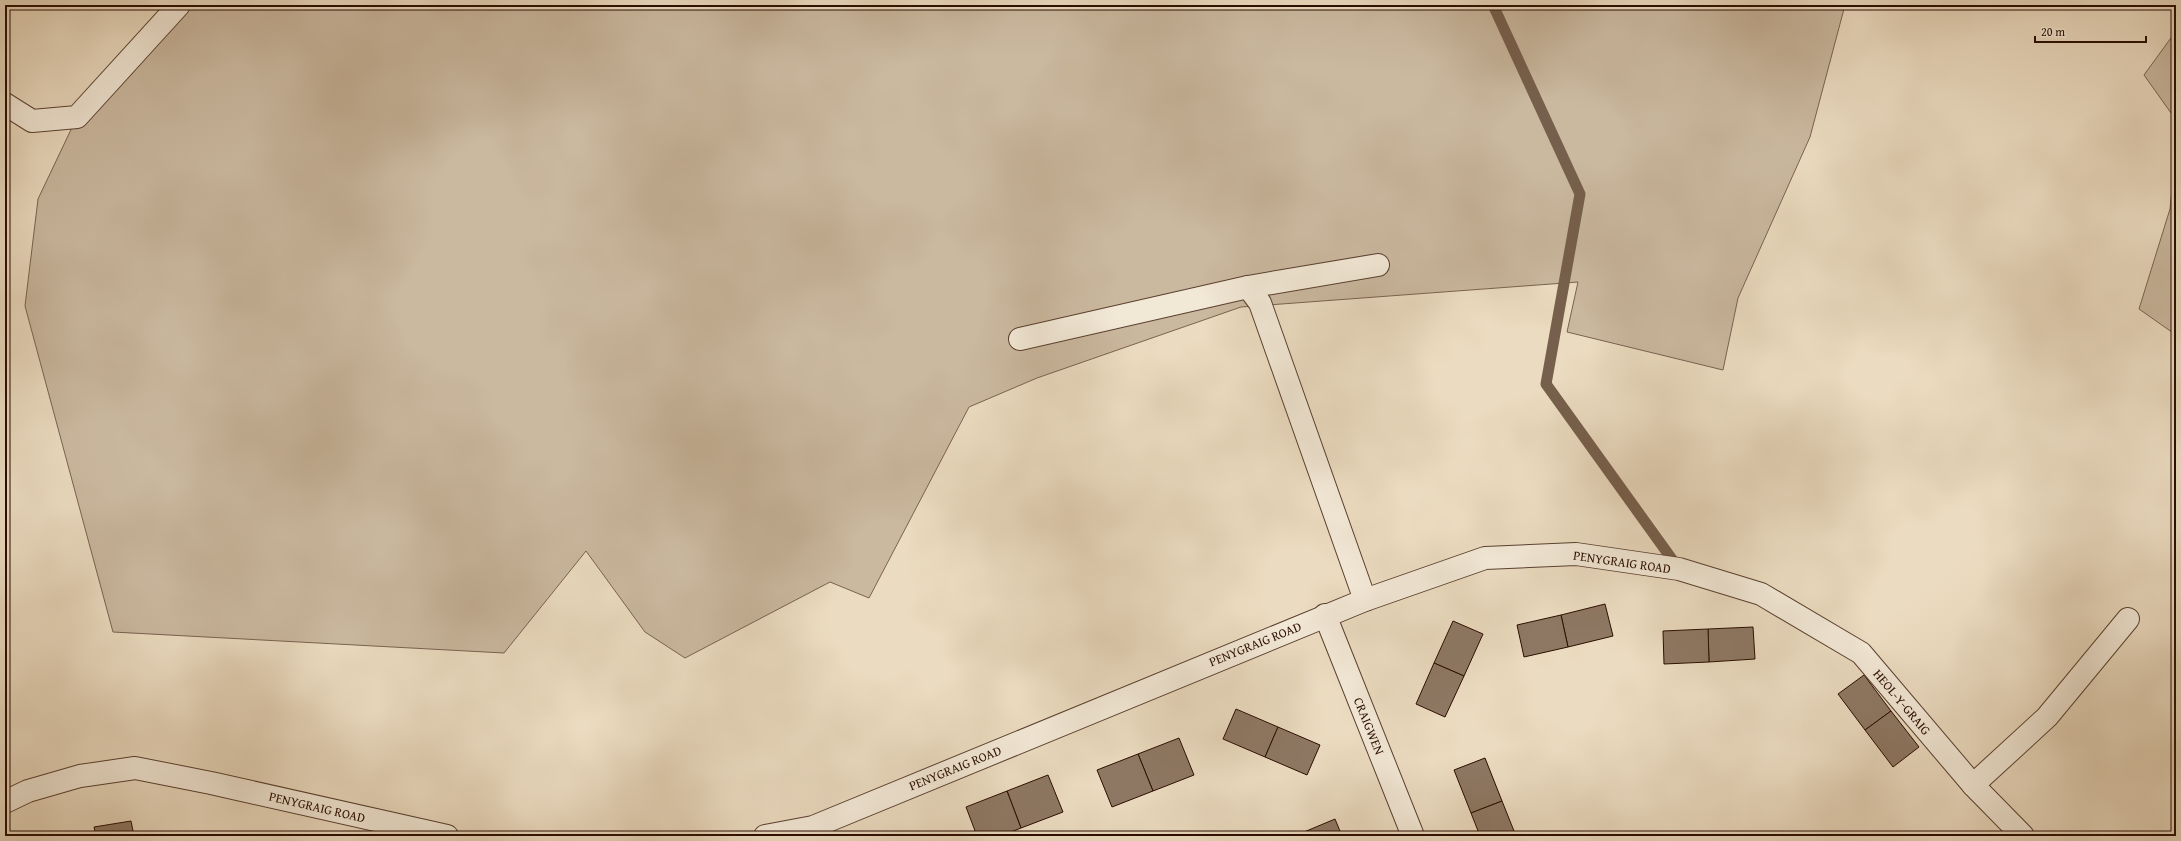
<svg xmlns="http://www.w3.org/2000/svg" width="2181" height="841" viewBox="0 0 2181 841" font-family="'Gentium Book Plus',serif">
<rect width="100%" height="100%" fill="#ebdbc0"/>
<filter id="stains"><feTurbulence type="fractalNoise" baseFrequency=".005" numOctaves="4"/><feColorMatrix values="0 0 0 0 .2 0 0 0 0 .09 0 0 0 0 .02 0 0 0 .5 -.17"/></filter>
<radialGradient id="worn" r=".72"><stop offset=".6" stop-color="#630" stop-opacity="0"/><stop offset="1" stop-color="#630" stop-opacity=".3"/></radialGradient>
<g fill="#cab89f" stroke="#7a6250">
<path d="M179,5H1845L1810,137L1738,298L1723,370L1567,332L1578,282L1241,307L1037,378L969,407L869,598L830,582L685,658L645,632L586,551L504,653L113,632L25,306L38,199L77,117Z"/>
<path d="M2176,31V120L2144,75Z"/>
<path d="M2176,150V335L2139,309L2170,209Z"/>
</g>
<g fill="none" stroke-linecap="round" stroke-linejoin="round">
<path stroke="#765f4c" stroke-width="11" d="M1493,5L1580,194L1546,384L1679,569"/>
</g>
<g fill="#8e7864" stroke="#2a0d00">
<path d="M1605,604L1613,636L1568,647L1561,615Z"/>
<path d="M1561,615L1568,647L1524,657L1517,625Z"/>
<path d="M1453,621L1483,634L1464,676L1434,663Z"/>
<path d="M1753,627L1755,659L1709,662L1708,629Z"/>
<path d="M1708,629L1709,662L1664,664L1663,631Z"/>
<path d="M1434,663L1464,676L1445,717L1416,704Z"/>
<path d="M1864,675L1891,711L1865,730L1838,694Z"/>
<path d="M1236,709L1278,727L1265,757L1223,739Z"/>
<path d="M1891,711L1919,747L1893,767L1865,730Z"/>
<path d="M1278,727L1320,745L1307,775L1265,757Z"/>
<path d="M1179,738L1194,775L1153,791L1138,754Z"/>
<path d="M1138,754L1153,791L1112,807L1097,770Z"/>
<path d="M1485,758L1502,801L1471,813L1454,770Z"/>
<path d="M1048,775L1063,812L1021,828L1007,791Z"/>
<path d="M1007,791L1021,828L1001,836H977L966,807Z"/>
<path d="M1502,801L1516,836H1480L1471,813Z"/>
<path d="M1335,819L1342,836H1306L1304,832Z"/>
<path d="M131,821L134,836H96L94,827Z"/>
</g>
<g fill="none" stroke-linecap="round" stroke-linejoin="round">
<defs>
<g id="minor">
<path d="M5,104L32,121L77,117L179,5"/>
<path d="M1248,287L1378,265"/>
<path d="M1020,339L1248,287L1260,303L1365,600"/>
<path d="M1325,615L1413,836"/>
<path d="M1973,785L2047,717L2128,619"/>
<path d="M5,802L28,791L80,776L135,768L211,783L447,836"/>
<path d="M765,836L813,827L1365,600L1485,558L1576,554L1679,569L1761,594L1861,653L1973,785L2023,836"/>
</g>
</defs>
<use href="#minor" stroke="#5a4030" stroke-width="24"/>
<use href="#minor" stroke="#f2e8d6" stroke-width="22"/>
</g>
<g text-anchor="middle" dominant-baseline="central" stroke-width="4" stroke-linejoin="round" paint-order="stroke">
<g font-size="13" fill="#2a0d00" stroke="#f2e8d6">
<text transform="translate(1622 562) rotate(8)">PENYGRAIG ROAD</text>
<text transform="translate(1255 644) rotate(-22)">PENYGRAIG ROAD</text>
<text transform="translate(1902 702) rotate(50)">HEOL-Y-GRAIG</text>
<text transform="translate(1369 726) rotate(68)">CRAIGWEN</text>
<text transform="translate(955 768) rotate(-22)">PENYGRAIG ROAD</text>
<text transform="translate(317 807) rotate(13)">PENYGRAIG ROAD</text>
</g>
</g>
<rect width="2181" height="841" fill="none" stroke="#ebdbc0" stroke-width="20"/>
<rect x="6" y="6" width="2169" height="829" fill="none" stroke="#2a0d00" stroke-width="2"/>
<rect x="10" y="10" width="2161" height="821" fill="none" stroke="#2a0d00"/>
<path d="M2035 36v6h111v-6" fill="none" stroke="#2a0d00" stroke-width="2"/>
<text x="2041" y="36" font-size="12" fill="#2a0d00" stroke="#f2e8d6" stroke-width="3" paint-order="stroke">20 m</text>
<rect width="100%" height="100%" filter="url(#stains)"/>
<rect width="100%" height="100%" fill="url(#worn)"/>
</svg>
